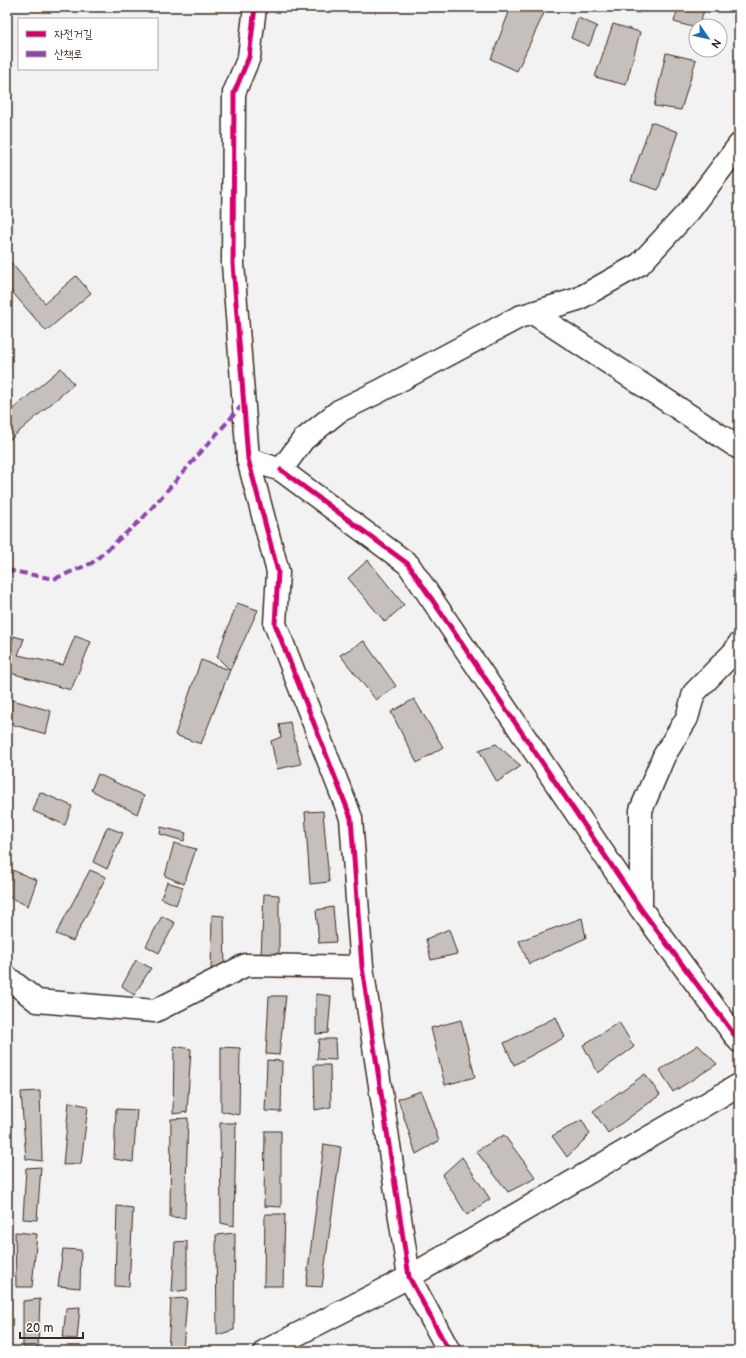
<svg xmlns="http://www.w3.org/2000/svg" width="746" height="1358" viewBox="0 0 746 1358" font-family="'Balsamiq Sans','Poor Story',sans-serif">
<rect width="100%" height="100%" fill="#f3f2f2"/>
<filter id="ink" filterUnits="userSpaceOnUse"><feTurbulence type="fractalNoise" baseFrequency=".025" numOctaves="2"/><feDisplacementMap in="SourceGraphic" scale="8" xChannelSelector="R" yChannelSelector="G"/><feConvolveMatrix kernelMatrix="1 2 1 2 8 2 1 2 1" color-interpolation-filters="sRGB"/></filter>
<g filter="url(#ink)">
<g fill="#c6c0bd" stroke="#3b2a1e">
<path d="M511,7H535L545,11L517,71L491,59Z"/>
<path d="M614,7H641L639,13Z"/>
<path d="M678,7H705L699,26H696V28L674,22Z"/>
<path d="M578,18L597,26L589,46L571,38Z"/>
<path d="M613,24L640,32L626,85L595,77Z"/>
<path d="M666,53L696,60L681,110L654,106Z"/>
<path d="M651,122L678,132L658,190L631,181Z"/>
<path d="M7,258L45,303L76,276L91,293L46,331L7,286Z"/>
<path d="M61,368L74,384L7,442V414Z"/>
<path d="M368,560L404,605L385,622L348,578Z"/>
<path d="M237,603L258,610L230,670L217,657Z"/>
<path d="M14,636L24,639L18,655L63,665L75,636L91,642L71,690L7,672V657Z"/>
<path d="M364,641L396,686L376,700L340,655Z"/>
<path d="M201,660L230,670L201,744L175,735Z"/>
<path d="M9,699L51,711L46,734L7,723V705Z"/>
<path d="M414,699L443,747L417,763L391,712Z"/>
<path d="M290,722L301,764L277,769L271,741L281,737L279,724Z"/>
<path d="M496,744L521,766L497,782L479,750Z"/>
<path d="M98,774L144,796L137,814L91,790Z"/>
<path d="M40,792L72,806L65,825L33,811Z"/>
<path d="M323,811L329,882L310,884L305,812Z"/>
<path d="M107,827L123,833L107,869L93,862Z"/>
<path d="M161,827L186,833L184,841L160,834Z"/>
<path d="M174,843L196,849L184,884L165,876Z"/>
<path d="M7,868L37,880L28,906L7,896Z"/>
<path d="M90,870L106,877L73,941L56,934Z"/>
<path d="M167,882L183,887L176,905L161,898Z"/>
<path d="M264,894L279,895V954H261Z"/>
<path d="M333,907L336,942L319,943L316,910Z"/>
<path d="M212,915L224,916L225,976L211,975Z"/>
<path d="M162,916L175,923L159,953L146,946Z"/>
<path d="M582,918L586,938L529,964L519,941Z"/>
<path d="M449,929L457,954L431,960L426,939Z"/>
<path d="M136,960L151,968L134,995L122,986Z"/>
<path d="M316,994L331,996L328,1033L316,1034Z"/>
<path d="M269,996H286L279,1055L266,1054Z"/>
<path d="M556,1017L565,1037L514,1065L504,1043Z"/>
<path d="M461,1020L475,1077L445,1085L431,1028Z"/>
<path d="M619,1022L634,1047L598,1073L583,1045Z"/>
<path d="M319,1039H335L336,1060L317,1059Z"/>
<path d="M698,1045L717,1064L673,1092L660,1070Z"/>
<path d="M174,1046L191,1049L187,1112L173,1114Z"/>
<path d="M221,1047L240,1048L239,1115L221,1111Z"/>
<path d="M267,1060L282,1061L281,1112L265,1111Z"/>
<path d="M314,1065H330L331,1107L315,1110Z"/>
<path d="M645,1074L660,1095L608,1133L593,1111Z"/>
<path d="M40,1091L42,1161L26,1159L21,1092Z"/>
<path d="M421,1091L439,1141L416,1154L398,1099Z"/>
<path d="M69,1102L88,1106L81,1164L63,1165Z"/>
<path d="M116,1109L137,1110L133,1162L114,1159Z"/>
<path d="M188,1118L185,1218L170,1217L171,1119Z"/>
<path d="M582,1120L590,1134L567,1157L552,1136Z"/>
<path d="M220,1123H236L234,1226L221,1223Z"/>
<path d="M265,1131H281V1207L264,1206Z"/>
<path d="M504,1135L536,1178L508,1192L476,1151Z"/>
<path d="M324,1144L341,1147L322,1287L306,1286Z"/>
<path d="M462,1157L490,1199L467,1215L442,1175Z"/>
<path d="M41,1167L37,1220L23,1219L26,1168Z"/>
<path d="M117,1206L133,1208L129,1287L115,1286Z"/>
<path d="M265,1214H285L283,1286H264Z"/>
<path d="M15,1232L37,1234L32,1287H16Z"/>
<path d="M235,1233L234,1330L217,1335L216,1235Z"/>
<path d="M187,1241V1290L172,1292L175,1242Z"/>
<path d="M63,1249L81,1250L80,1288L58,1286Z"/>
<path d="M187,1298L183,1351H168L171,1299Z"/>
<path d="M40,1299L38,1348H23V1301Z"/>
<path d="M80,1307L77,1339L63,1338L66,1308Z"/>
</g>
<g fill="none" stroke-linecap="round" stroke-linejoin="round">
<defs>
<g id="minor">
<path d="M255,7L249,57L234,93L233,264L248,459L278,572L275,624L351,818L362,967L409,1277L449,1351"/>
<path d="M533,313L739,448"/>
<path d="M248,459L281,470L303,440L339,411L378,392L519,317L578,299L640,264L690,210L739,145"/>
<path d="M281,470L408,564L641,909L739,1041"/>
<path d="M641,909V810L664,756L687,718L694,693L735,651L739,644"/>
<path d="M7,977L37,1001L155,1011L246,965L362,967"/>
</g>
<path id="secondary" d="M265,1351L409,1277L739,1085"/>
</defs>
<use href="#minor" stroke="#3b2a1e" stroke-width="25"/>
<use href="#secondary" stroke="#3b2a1e" stroke-width="25"/>
<use href="#minor" stroke="#fff" stroke-width="22"/>
<use href="#secondary" stroke="#fff" stroke-width="22"/>
<path stroke="#8e44ad" stroke-width="4" stroke-dasharray="8 4" stroke-linecap="butt" d="M7,570L54,579L92,563L142,519L244,403"/>
<defs>
<g id="cycleway">
<path d="M255,7L249,57L234,93L233,264L248,459L278,572L275,624L351,818L362,967L409,1277L449,1351"/>
<path d="M281,470L408,564L641,909L739,1041"/>
</g>
</defs>
<use href="#cycleway" stroke="#fff" stroke-width="8"/>
<use href="#cycleway" stroke="#d6006c" stroke-width="5"/>
</g>
</g>
<rect width="746" height="1358" fill="none" stroke="#fff" stroke-width="24"/>
<rect x="12" y="12" width="722" height="1334" fill="none" stroke="#3b2a1e" stroke-width="1.5" filter="url(#ink)"/>
<rect x="18" y="18" width="140" height="52" fill="#ffffff" stroke="#b1aaa5"/>
<rect x="26" y="31" width="20" height="6" fill="#d6006c" stroke="#b1aaa5"/>
<text x="54" y="38" font-size="12" fill="#3b2a1e">자전거길</text>
<rect x="26" y="51" width="20" height="6" fill="#8e44ad" stroke="#b1aaa5"/>
<text x="54" y="58" font-size="12" fill="#3b2a1e">산책로</text>
<g transform="translate(708 38) rotate(124)"><circle r="19" fill="#ffffff" stroke="#b1aaa5"/>
<path d="M0-3L7 15L0 10L-7 15Z" fill="#1f6fb2"/>
<text y="-6" font-size="11" font-weight="bold" text-anchor="middle" fill="#3b2a1e">N</text>
</g>
<path d="M20 1332v6h63v-6" fill="none" stroke="#3b2a1e" stroke-width="2"/>
<text x="26" y="1332" font-size="12" fill="#3b2a1e" stroke="#ffffff" stroke-width="3" paint-order="stroke">20 m</text>
</svg>
